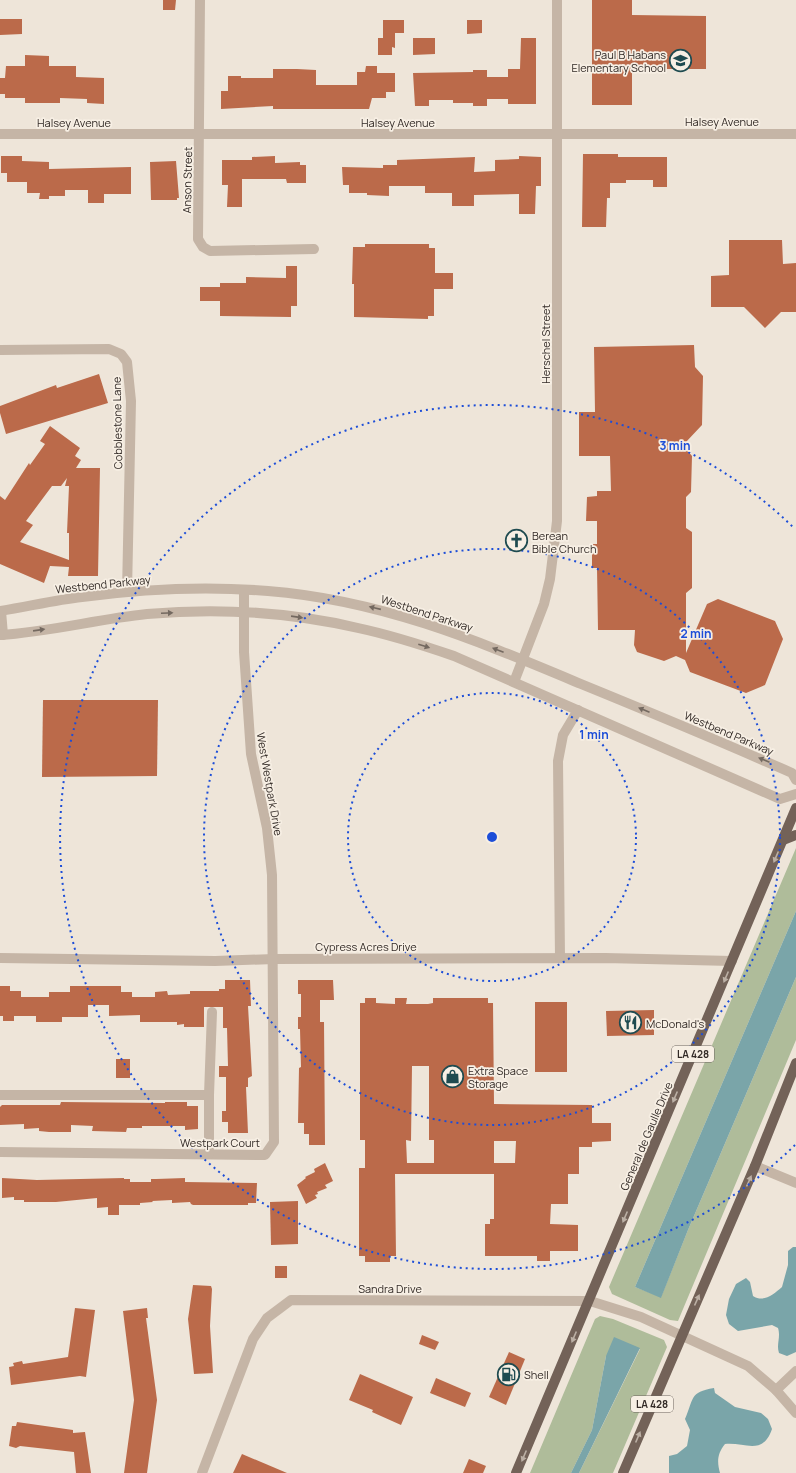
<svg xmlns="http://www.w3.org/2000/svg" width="796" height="1473" viewBox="0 0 796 1473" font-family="Manrope,sans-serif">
<rect width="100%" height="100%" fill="#eee5d9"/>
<g fill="#afbc9a">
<path d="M796,848V911L635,1287L661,1297L688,1230L796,977V1040L678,1321L670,1320L612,1294L609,1287Z"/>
<path d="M600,1316L613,1319L664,1340L667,1347L613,1473H579L640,1349L606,1356L592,1430L571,1473H530L595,1319Z"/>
</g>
<g fill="#7aa5a9">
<path d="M796,911V977L688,1230L661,1298L635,1287Z"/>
<path d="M793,1247H796V1352L787,1356L779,1353C776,1344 781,1338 778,1328L772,1325L738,1331L729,1324L726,1315L729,1299L736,1284L746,1278L750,1282L753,1296C764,1303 774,1294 782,1287L788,1265V1251Z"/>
<path d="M614,1337L640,1348L579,1473H571L592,1430L606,1356Z"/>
<path d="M714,1388L715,1393L735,1407L761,1413L768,1419L772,1429C763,1456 745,1442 725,1444C717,1454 717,1462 720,1473H669V1456L677,1454L687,1446L690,1430L685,1419C694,1399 689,1392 714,1388Z"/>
</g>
<g fill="#bb6a4a" fill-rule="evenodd">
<path d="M163,0H176L175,10H163Z"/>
<path d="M592,0H632V15L706,16V69H632V105H592Z"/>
<path d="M0,19H22V34L0,35Z"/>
<path d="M383,20H404V33H395V48L392,47V55H378V38H383Z"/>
<path d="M467,20H482V33L467,34Z"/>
<path d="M413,38H435V54L413,55Z"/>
<path d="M521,38H536V104H508V99H487V106H473V103H453V100H429V106H415L413,73L473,72V70H487V77H508V69H520Z"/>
<path d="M25,55L49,56V66H76V77L104,78V104L87,103V99L60,98V103H25V98H5V94H0V78H5L6,66H25Z"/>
<path d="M366,66H377V73H395V92H386V98H372L369,109H273V106L221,109V91H228V76H241V78H273V69H297L316,70V85H357V72H365Z"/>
<path d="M583,154H618V157H667V187H653V180H626V183H610V198H607L606,227H582Z"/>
<path d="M1,156H22V161L49,162V169L131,167V194H104V203H88V190H65V196H49V199H39L40,193H27V182H7V173H1Z"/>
<path d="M275,156V163L300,162V165H306V183H287L286,179H242V207H227L228,185H222V160H252V157Z"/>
<path d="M519,156L541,157V186H536L535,214H519V194L474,195V206H452V193H425V186H389V196L367,195V193H349V185H343L342,167L383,168V165H397V160L475,157L474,172L495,171V160L519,159Z"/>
<path d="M176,161L179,198H177V200H151L150,162Z"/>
<path d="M729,240H782L783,264L796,263V312H781L765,328L744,307H711V276L729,275Z"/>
<path d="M365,244H429V248H435V273H453V289H434V316H428V319L354,317V284H352L353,247H365Z"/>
<path d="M286,266H297V306H291V317L220,316V301H200V287H220V283H246V277L286,278Z"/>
<path d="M694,345L695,367L703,376L702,425L686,442L687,450L692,456L691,492L686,497V528L692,532V588L686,593V653L707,604L718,599L775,621L783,639L765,685L746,693L690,672L685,660L676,656L664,661L637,652L634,645L635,630H598L597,568H592V544H597V521H586L587,497L597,496V491H611L610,456H579V412H595L594,347Z"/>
<path d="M99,374L108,403L6,434L0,413V406L56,385L57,388Z"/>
<path d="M50,426L80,448L75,456L81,460L76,468H100L98,576H68L69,567L50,566L44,583L0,564V496L5,500L29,463L30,465L45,444L40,441ZM67,478L65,486H69L67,533H69V560L20,542L33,525L26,521L52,486H61Z"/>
<path d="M43,700H158L157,776L42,777Z"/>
<path d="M225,980H250L251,1006H248L252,1076L248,1078V1087H246L248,1133H228V1122H222V1111H226V1077H219V1066H228L227,1028H223V1007H204V1027H184V1024L177,1025V1022H140V1015L109,1016V1005H88V1017H62V1022H36V1016H14V1021H3V1016H0V986H10V991H21V997H49V992H70V986H121V992H132V997H155V992L167,991L168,995L190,994V991H219V989H225Z"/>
<path d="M298,980H333L334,1000H320V1022H324L325,1145H309V1134H304V1123H298L299,1068L301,1067L300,1029H298V1017H301V994H298Z"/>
<path d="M365,998H376V1003L395,1004V998H407L406,1004H428L433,1003V998H488V1003H493L494,1104L592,1105V1123H611V1141L592,1142V1147H579V1174H568V1204H551L550,1224L578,1225V1251H550V1261H537V1256H485V1224H490V1219H494V1174H395L396,1256H390V1262H365V1256H359V1168H365V1140H360V1003H365ZM412,1066H429V1140H434V1163H407L406,1140L411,1141ZM494,1141H516L515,1163H494Z"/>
<rect x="535" y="1002" width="32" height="70"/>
<path d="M654,1010V1035L607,1036L606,1011Z"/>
<rect x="116" y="1059" width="14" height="19"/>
<path d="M61,1102L165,1103V1102H187V1106H198V1129L185,1130V1126H142V1128H127L126,1132L92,1131L93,1126L71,1125V1132H49L39,1131V1128L24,1129V1124L0,1125V1107L2,1105H60Z"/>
<path d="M325,1163L333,1181L325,1185L327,1188L317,1192L318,1194L315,1195L317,1198L306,1204L297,1185L306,1178L305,1177L315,1172L314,1169Z"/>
<path d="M2,1178L37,1180L124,1178V1179H130V1182H151V1179H156L185,1178V1182L257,1183L256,1203H248V1205H193L191,1204L190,1202L172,1203V1200L152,1201L153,1202L140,1203V1205H119V1215H108V1207L97,1208V1198L56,1202H24V1200H14V1197L2,1198Z"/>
<path d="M298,1201V1244L271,1245L270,1202Z"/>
<rect x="275" y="1266" width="12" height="12"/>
<path d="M193,1285L211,1286L212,1289L210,1326L213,1373L194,1374L188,1319Z"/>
<path d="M75,1308L95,1310L86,1377L80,1376L11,1385L9,1367L14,1366L13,1363L22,1361L23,1364L68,1357Z"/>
<path d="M147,1308L148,1318H146L157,1400L147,1473H124L134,1400L123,1311Z"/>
<path d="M422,1335L439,1342L435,1350L419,1344Z"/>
<path d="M509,1352L525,1359L506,1405L489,1397Z"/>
<path d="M360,1374L413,1397L401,1425L372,1412L373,1410L349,1400Z"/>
<path d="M436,1378L471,1393L465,1407L430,1393Z"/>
<path d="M17,1422L73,1430V1433L85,1432L91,1473H76L74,1452L20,1446L16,1448L9,1446L12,1426H16Z"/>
<path d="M242,1454L287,1473H233Z"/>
<path d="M469,1459L486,1466L483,1473H463Z"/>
</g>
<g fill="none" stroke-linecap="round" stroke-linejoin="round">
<g stroke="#c5b5a6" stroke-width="10">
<path d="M200,0L198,239L203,247L210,251L314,249"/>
<path d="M0,134H796"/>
<path d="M0,350L109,349L121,354L127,362L131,401L127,592"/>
<path d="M0,611C27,607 54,600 82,597C143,589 207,586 268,591C382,600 478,641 581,684C652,713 722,742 792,773L796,780"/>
<path d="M1,611L3,635"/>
<path d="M0,635C49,632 98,619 147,614C216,608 290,612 358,628C391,635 422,645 454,656L780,799L796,794"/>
<path d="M514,682L544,604L550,579L557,521V0"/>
<path d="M0,958L215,961L274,959L605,958L732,961"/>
<path d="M560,958L558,761L563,735L578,710"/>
<path d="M0,1095H209"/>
<path d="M0,1152L265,1155L274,1142L272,875L267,828L251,754L244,652V590"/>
<path d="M209,1154V1095L212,1012"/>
<path d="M755,1166L796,1183"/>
<path d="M776,1390L796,1371"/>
<path d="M202,1473L253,1339L267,1318L291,1300L590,1301L641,1317L748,1366L776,1390L796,1413"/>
</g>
<g stroke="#736258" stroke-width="10">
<path d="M783,840L796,835"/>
<path d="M516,1473L796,808"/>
<path d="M623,1473L755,1166L796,1063"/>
</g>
</g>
<defs><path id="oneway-solid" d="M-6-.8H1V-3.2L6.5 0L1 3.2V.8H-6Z"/></defs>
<g fill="#746960">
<use href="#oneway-solid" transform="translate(375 608) rotate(-167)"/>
<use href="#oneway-solid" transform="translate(167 613) rotate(-2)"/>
<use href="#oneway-solid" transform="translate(297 617) rotate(8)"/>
<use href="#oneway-solid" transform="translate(39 630) rotate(-8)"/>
<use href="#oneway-solid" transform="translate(424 646) rotate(18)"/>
<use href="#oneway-solid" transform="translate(498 650) rotate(-159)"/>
<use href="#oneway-solid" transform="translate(644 710) rotate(-157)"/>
<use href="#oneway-solid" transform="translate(764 760) rotate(-157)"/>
</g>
<g fill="#bcb0a5">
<use href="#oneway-solid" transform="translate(776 857) rotate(113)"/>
<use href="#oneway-solid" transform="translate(726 977) rotate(113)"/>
<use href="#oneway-solid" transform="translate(675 1097) rotate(113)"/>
<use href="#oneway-solid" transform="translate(749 1181) rotate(-66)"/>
<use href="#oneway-solid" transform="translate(625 1217) rotate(113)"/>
<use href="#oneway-solid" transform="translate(697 1300) rotate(-66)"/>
<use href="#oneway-solid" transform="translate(574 1337) rotate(113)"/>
<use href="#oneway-solid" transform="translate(638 1437) rotate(-67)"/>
<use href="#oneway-solid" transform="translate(524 1456) rotate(113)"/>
</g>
<g fill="none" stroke="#1d4ed8" stroke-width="2" stroke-dasharray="2 4">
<circle cx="492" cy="837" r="144"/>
<circle cx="492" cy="837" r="288"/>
<path d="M795 1145A432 432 0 1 1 795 529"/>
</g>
<defs>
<symbol id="school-ring" viewBox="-11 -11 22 22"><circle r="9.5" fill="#f7efe4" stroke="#1f4b50" stroke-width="1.5"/><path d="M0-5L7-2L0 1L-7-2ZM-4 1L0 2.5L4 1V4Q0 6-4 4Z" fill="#1f4b50"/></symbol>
<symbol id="church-ring" viewBox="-11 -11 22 22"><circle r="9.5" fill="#f7efe4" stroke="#1f4b50" stroke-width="1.5"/><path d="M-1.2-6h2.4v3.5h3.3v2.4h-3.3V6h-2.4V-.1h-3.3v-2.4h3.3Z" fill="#1f4b50"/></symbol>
<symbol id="restaurant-ring" viewBox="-11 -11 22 22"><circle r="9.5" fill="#f7efe4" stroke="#1f4b50" stroke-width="1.5"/><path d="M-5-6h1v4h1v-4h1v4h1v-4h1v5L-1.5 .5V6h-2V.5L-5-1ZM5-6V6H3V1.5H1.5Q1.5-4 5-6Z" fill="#1f4b50"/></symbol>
<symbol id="shop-ring" viewBox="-11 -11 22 22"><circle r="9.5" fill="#f7efe4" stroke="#1f4b50" stroke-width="1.5"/><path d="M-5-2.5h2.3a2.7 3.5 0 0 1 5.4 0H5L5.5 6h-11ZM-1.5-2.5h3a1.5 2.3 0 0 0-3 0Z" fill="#1f4b50"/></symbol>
<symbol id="fuel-ring" viewBox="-11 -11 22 22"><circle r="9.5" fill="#f7efe4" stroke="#1f4b50" stroke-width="1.5"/><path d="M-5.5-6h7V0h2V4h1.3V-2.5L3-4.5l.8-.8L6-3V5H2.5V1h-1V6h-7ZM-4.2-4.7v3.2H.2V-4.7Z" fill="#1f4b50"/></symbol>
</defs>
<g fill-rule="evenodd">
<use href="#school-ring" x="668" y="48" width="25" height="25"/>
<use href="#church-ring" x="504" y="528" width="25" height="25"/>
<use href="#restaurant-ring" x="618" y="1010" width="25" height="25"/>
<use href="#shop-ring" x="440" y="1064" width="25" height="25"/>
<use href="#fuel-ring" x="496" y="1362" width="25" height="25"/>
</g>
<g text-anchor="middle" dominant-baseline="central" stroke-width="3.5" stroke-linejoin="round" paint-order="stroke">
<g fill="#f7efe4" stroke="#6d655f" stroke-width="1">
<rect x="672" y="1046" width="42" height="16" rx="3"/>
<rect x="631" y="1396" width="42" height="16" rx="3"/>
</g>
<g font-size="10" font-weight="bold" fill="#322a26">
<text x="693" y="1054">LA 428</text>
<text x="652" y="1404">LA 428</text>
</g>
<g font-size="11" fill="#322a26" stroke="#f7efe4" text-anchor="start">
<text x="666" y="54" text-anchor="end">Paul B Habans<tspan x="666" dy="13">Elementary School</tspan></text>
<text x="532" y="535">Berean<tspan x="532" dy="13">Bible Church</tspan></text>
<text x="646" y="1023">McDonald's</text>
<text x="468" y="1070">Extra Space<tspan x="468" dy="13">Storage</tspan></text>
<text x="524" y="1374">Shell</text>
</g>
<g font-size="11" fill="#322a26" stroke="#f7efe4">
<text x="722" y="121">Halsey Avenue</text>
<text x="74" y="122">Halsey Avenue</text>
<text x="398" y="122">Halsey Avenue</text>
<text transform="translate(187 180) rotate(-89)">Anson Street</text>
<text transform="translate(545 344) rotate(-90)">Herschel Street</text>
<text transform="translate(117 423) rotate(-91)">Cobblestone Lane</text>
<text transform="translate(103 584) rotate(-6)">Westbend Parkway</text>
<text transform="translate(427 613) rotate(18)">Westbend Parkway</text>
<text transform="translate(729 733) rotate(23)">Westbend Parkway</text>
<text transform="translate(270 784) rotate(80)">West Westpark Drive</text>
<text x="366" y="946">Cypress Acres Drive</text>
<text transform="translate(646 1136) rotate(-67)">General de Gaulle Drive</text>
<text x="220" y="1142">Westpark Court</text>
<text x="390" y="1288">Sandra Drive</text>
</g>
</g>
<circle cx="492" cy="837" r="6" fill="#1d4ed8" stroke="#f7efe4" stroke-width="2"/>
<g font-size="12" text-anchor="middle" font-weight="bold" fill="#1d4ed8" stroke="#f7efe4" stroke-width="3.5" stroke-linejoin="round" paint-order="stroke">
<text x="675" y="450">3 min</text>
<text x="696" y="638">2 min</text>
<text x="594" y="739">1 min</text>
</g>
</svg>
